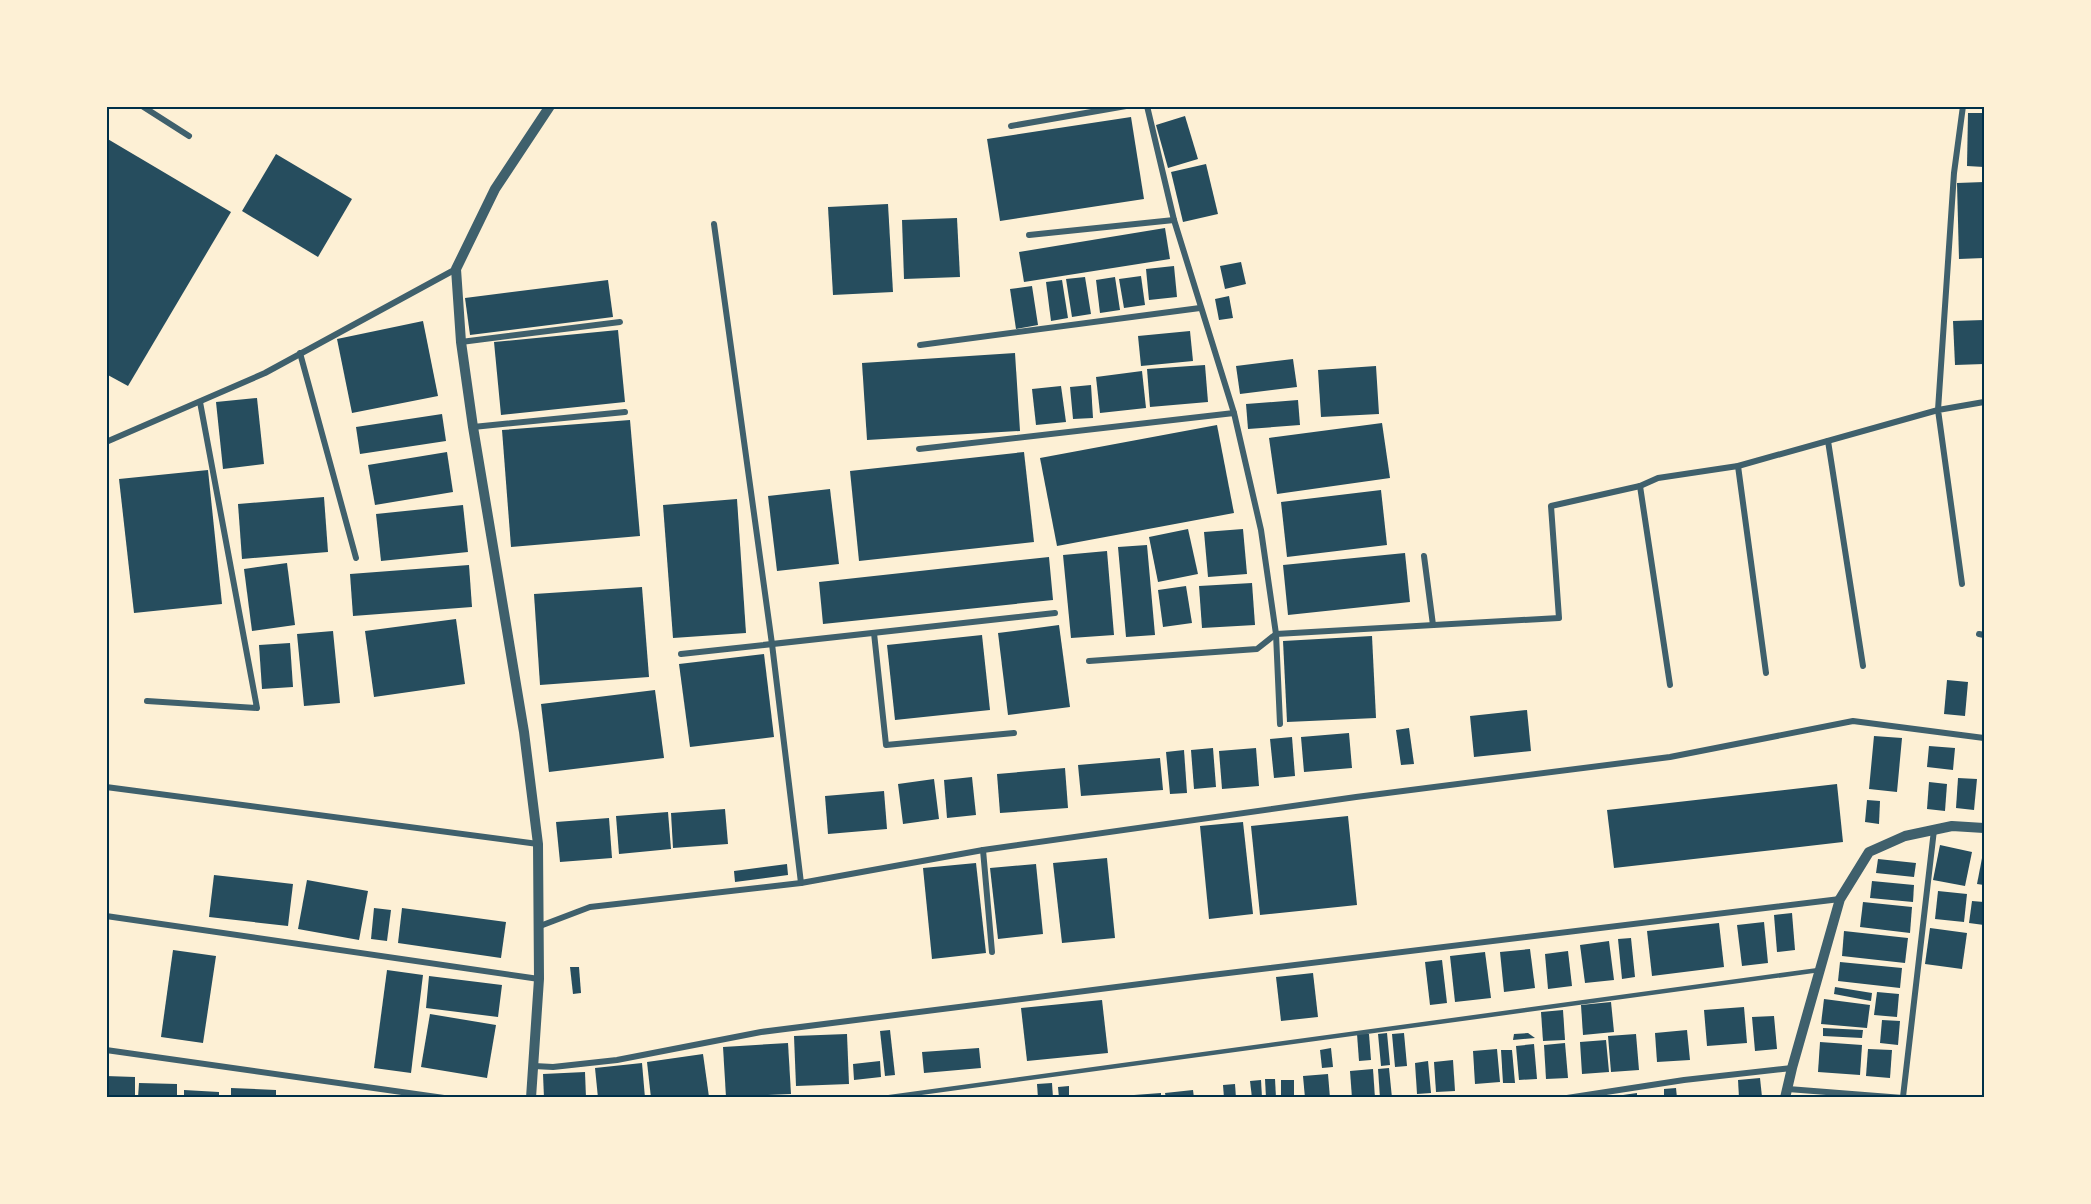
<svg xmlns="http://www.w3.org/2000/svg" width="2091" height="1204" viewBox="0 0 2091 1204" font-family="Montserrat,sans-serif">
<rect width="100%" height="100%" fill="#fdf0d5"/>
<g fill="#264d5e">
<path d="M1968,113H1984V167L1967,166Z"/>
<path d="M1185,116L1198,159L1168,168L1156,125Z"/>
<path d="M1131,117L1144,199L1000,221L987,139Z"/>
<path d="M106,138L231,212L128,386L106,374Z"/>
<path d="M276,154L352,199L318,257L242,211Z"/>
<path d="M1206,164L1218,214L1183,222L1171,172Z"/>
<path d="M1984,182V258L1959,259L1957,183Z"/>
<path d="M888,204L893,292L833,295L828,207Z"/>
<path d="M957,218L960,277L904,279L902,220Z"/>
<path d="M1165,228L1170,259L1024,282L1019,252Z"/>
<path d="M1241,262L1246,284L1225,289L1220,266Z"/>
<path d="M1174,266L1177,297L1149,300L1146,269Z"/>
<path d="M1141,276L1145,305L1124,308L1119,279Z"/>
<path d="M1085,277L1091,314L1072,317L1066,279Z"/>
<path d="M1115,277L1120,310L1100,313L1096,280Z"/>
<path d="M608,280L613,317L470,335L465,298Z"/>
<path d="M1062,280L1068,318L1051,321L1046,282Z"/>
<path d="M1032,286L1038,325L1016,329L1010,289Z"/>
<path d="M1229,296L1233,318L1219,320L1215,299Z"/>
<path d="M1984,320V364L1955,365L1953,321Z"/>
<path d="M423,321L438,396L352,413L337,339Z"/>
<path d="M618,330L625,402L501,415L494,342Z"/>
<path d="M1190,331L1193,361L1141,366L1138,336Z"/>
<path d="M1015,353L1020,431L867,440L862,363Z"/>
<path d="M1293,359L1297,387L1240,394L1236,366Z"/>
<path d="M1205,365L1208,402L1150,407L1147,369Z"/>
<path d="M1376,366L1379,414L1321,417L1318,370Z"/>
<path d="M1142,371L1146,408L1100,413L1096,377Z"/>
<path d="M1091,385L1093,418L1073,419L1070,387Z"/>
<path d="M1061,386L1066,422L1036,425L1032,389Z"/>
<path d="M257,398L264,464L223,469L216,402Z"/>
<path d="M1298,400L1300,425L1248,429L1246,404Z"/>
<path d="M442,414L446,441L360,454L356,427Z"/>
<path d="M630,420L640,536L511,547L502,430Z"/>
<path d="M1382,423L1390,478L1277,494L1269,438Z"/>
<path d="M1217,425L1234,513L1057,546L1040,458Z"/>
<path d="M447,452L453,492L375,505L368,465Z"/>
<path d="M1024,452L1034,542L859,561L850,471Z"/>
<path d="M208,470L222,604L134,613L119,479Z"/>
<path d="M830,489L839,564L777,571L768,496Z"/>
<path d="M1381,490L1387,545L1287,557L1281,502Z"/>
<path d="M324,497L328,552L242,559L238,504Z"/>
<path d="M737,499L746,633L673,638L663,505Z"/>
<path d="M463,505L468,552L381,561L376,514Z"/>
<path d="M1188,529L1198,574L1158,582L1149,537Z"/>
<path d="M1243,529L1247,574L1208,577L1204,532Z"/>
<path d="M1147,545L1155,635L1126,637L1118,547Z"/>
<path d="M1107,551L1114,635L1071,638L1063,555Z"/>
<path d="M1405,553L1410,602L1288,615L1283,565Z"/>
<path d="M1049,557L1053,600L823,624L819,582Z"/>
<path d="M287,563L295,625L252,631L244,569Z"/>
<path d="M469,565L472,607L353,616L350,574Z"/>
<path d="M1252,583L1255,625L1202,628L1199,586Z"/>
<path d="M1186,586L1192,623L1163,627L1158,590Z"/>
<path d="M642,587L649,677L540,685L534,594Z"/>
<path d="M456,619L465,684L374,697L365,631Z"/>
<path d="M1059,625L1070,707L1008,715L998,633Z"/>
<path d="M333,631L340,703L304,706L297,634Z"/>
<path d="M982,635L990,710L895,720L887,645Z"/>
<path d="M1372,636L1376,718L1287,722L1283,641Z"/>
<path d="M290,643L293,687L262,689L259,645Z"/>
<path d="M764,654L774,737L690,747L679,664Z"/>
<path d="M1947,680L1968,682L1965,716L1944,714Z"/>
<path d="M655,690L664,758L549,772L541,704Z"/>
<path d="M1527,710L1531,751L1474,757L1470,716Z"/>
<path d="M1409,728L1414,764L1401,765L1396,730Z"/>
<path d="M1349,733L1352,768L1304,772L1301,737Z"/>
<path d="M1874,736L1902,738L1897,792L1869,789Z"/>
<path d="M1292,737L1295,776L1274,778L1270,739Z"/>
<path d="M1929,746L1955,748L1953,770L1927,767Z"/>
<path d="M1213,748L1216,787L1194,789L1191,750Z"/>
<path d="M1256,748L1259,786L1222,789L1219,751Z"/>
<path d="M1184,750L1187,793L1170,794L1166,752Z"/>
<path d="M1160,758L1163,790L1081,796L1078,765Z"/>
<path d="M1065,768L1068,808L1000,813L997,774Z"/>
<path d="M972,777L976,815L947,818L944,780Z"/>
<path d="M1958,778L1977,779L1974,810L1956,808Z"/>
<path d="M934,779L939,819L903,824L898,784Z"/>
<path d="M1929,782L1947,784L1945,811L1927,809Z"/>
<path d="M1837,784L1843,842L1614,868L1607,810Z"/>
<path d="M884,791L887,829L828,834L825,796Z"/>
<path d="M1867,800L1880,801L1879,824L1865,822Z"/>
<path d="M725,809L728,844L673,848L671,813Z"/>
<path d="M668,812L671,849L619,854L616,816Z"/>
<path d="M1348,816L1357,905L1260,915L1251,826Z"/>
<path d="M609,818L612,858L560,862L556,822Z"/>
<path d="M1243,822L1253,914L1209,919L1200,826Z"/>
<path d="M1940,845L1972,852L1965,886L1933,880Z"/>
<path d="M1983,853H1984V885L1977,884Z"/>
<path d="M1107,858L1115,938L1062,943L1053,863Z"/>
<path d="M1878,859L1916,863L1914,877L1876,873Z"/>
<path d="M976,863L986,953L932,959L923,868Z"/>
<path d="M787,864L788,875L735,882L734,871Z"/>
<path d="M1036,864L1043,934L998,939L990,868Z"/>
<path d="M214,875L293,884L288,926L209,917Z"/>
<path d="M307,880L368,891L359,940L298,929Z"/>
<path d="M1872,881L1914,885L1913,902L1870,898Z"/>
<path d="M1938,891L1967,894L1964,922L1935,919Z"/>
<path d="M1972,901L1984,902V925L1969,923Z"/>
<path d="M1863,902L1912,907L1910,933L1860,927Z"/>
<path d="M374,908L391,910L387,941L371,939Z"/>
<path d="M402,908L506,922L501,958L398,943Z"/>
<path d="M1792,913L1795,950L1777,952L1774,915Z"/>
<path d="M1764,922L1768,963L1742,966L1737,925Z"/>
<path d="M1719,923L1724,967L1652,976L1647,931Z"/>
<path d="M1930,928L1967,933L1962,969L1925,964Z"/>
<path d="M1844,931L1908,938L1905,963L1842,956Z"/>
<path d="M1631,938L1635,977L1622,979L1618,939Z"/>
<path d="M1609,941L1614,980L1585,983L1580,945Z"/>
<path d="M1530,949L1535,988L1504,992L1500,952Z"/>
<path d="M173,950L216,956L203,1043L161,1037Z"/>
<path d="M1568,951L1572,986L1548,989L1545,954Z"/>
<path d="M1485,952L1491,998L1455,1002L1450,956Z"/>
<path d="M1442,960L1447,1003L1430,1005L1425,962Z"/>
<path d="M1840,962L1902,968L1900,988L1838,981Z"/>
<path d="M570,967H579L581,993L573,994Z"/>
<path d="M387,970L423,975L411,1073L374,1068Z"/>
<path d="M1313,973L1318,1017L1281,1021L1276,977Z"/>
<path d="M429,976L502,985L498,1017L426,1008Z"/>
<path d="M1835,987L1872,993L1871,1001L1834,994Z"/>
<path d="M1877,992L1899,994L1897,1017L1874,1015Z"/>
<path d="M1824,999L1870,1005L1867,1028L1821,1024Z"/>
<path d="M1102,1000L1108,1053L1027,1061L1021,1008Z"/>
<path d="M1611,1002L1614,1032L1583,1035L1581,1005Z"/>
<path d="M1744,1007L1747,1043L1707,1046L1704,1010Z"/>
<path d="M1563,1010L1565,1040L1543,1041L1541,1012Z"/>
<path d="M430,1014L496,1025L487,1078L421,1067Z"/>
<path d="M1774,1016L1777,1049L1755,1051L1752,1017Z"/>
<path d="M1882,1020L1900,1021L1898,1045L1880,1043Z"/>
<path d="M1823,1028L1863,1030L1862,1038L1823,1036Z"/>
<path d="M890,1030L895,1075L885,1076L880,1031Z"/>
<path d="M1687,1030L1690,1060L1657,1062L1655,1033Z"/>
<path d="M1387,1033L1390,1065L1381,1066L1378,1034Z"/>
<path d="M1404,1033L1407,1066L1395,1067L1392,1034Z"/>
<path d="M1528,1033L1535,1038L1513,1040L1514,1034Z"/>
<path d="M847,1034L849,1084L796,1086L794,1036Z"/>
<path d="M1357,1034H1369L1371,1060L1359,1061Z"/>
<path d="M1636,1034L1639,1070L1611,1072L1608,1036Z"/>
<path d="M1606,1040L1609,1072L1582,1074L1580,1042Z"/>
<path d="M1820,1042L1862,1045L1860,1075L1818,1072Z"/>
<path d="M788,1043L791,1094L726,1097L723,1047Z"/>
<path d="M1565,1043L1568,1078L1546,1079L1544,1045Z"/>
<path d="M1534,1044L1537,1079L1519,1080L1516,1046Z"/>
<path d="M979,1048L981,1068L924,1073L922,1052Z"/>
<path d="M1331,1048L1333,1067L1322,1068L1320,1050Z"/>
<path d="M1497,1049L1500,1082L1475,1084L1473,1051Z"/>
<path d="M1868,1049L1892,1050L1890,1078L1866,1076Z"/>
<path d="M1501,1050H1512L1515,1083H1503Z"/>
<path d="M703,1054L709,1097L651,1098L647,1062Z"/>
<path d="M1453,1060L1455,1091L1436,1092L1434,1062Z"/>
<path d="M880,1061L881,1077L854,1080L853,1064Z"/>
<path d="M1428,1061L1431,1093L1417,1094L1415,1063Z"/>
<path d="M642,1063L645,1098H598L595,1068Z"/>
<path d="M1389,1068L1392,1098H1380L1378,1069Z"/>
<path d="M1373,1069L1375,1098H1352L1350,1071Z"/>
<path d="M585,1072L586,1098H544L543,1074Z"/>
<path d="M1328,1074L1330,1098H1305L1303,1076Z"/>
<path d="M106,1076L135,1077V1098H106Z"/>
<path d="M1760,1078L1762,1097L1739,1098L1738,1080Z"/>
<path d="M1265,1079H1275L1276,1098H1266Z"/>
<path d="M1261,1080L1262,1098H1252L1250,1081Z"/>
<rect x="1281" y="1080" width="13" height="18"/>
<path d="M139,1083L177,1084V1098H138Z"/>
<path d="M1052,1083L1053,1098H1038L1037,1084Z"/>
<path d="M1235,1084L1236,1098H1224L1223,1085Z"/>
<path d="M1069,1086V1098H1059L1058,1087Z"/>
<path d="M231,1088L276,1090V1098H231Z"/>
<path d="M1676,1088L1677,1098H1664V1089Z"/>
<path d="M184,1090L219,1092V1098H184Z"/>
<path d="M1193,1090L1194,1098H1166L1165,1093Z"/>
<path d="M1161,1093V1098H1135L1134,1095Z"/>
<path d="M1637,1093V1098H1623V1095Z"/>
</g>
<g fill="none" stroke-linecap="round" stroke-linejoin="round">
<path stroke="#3f606c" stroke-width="4.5" d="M883,1098L1819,970"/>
<g stroke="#3f606c" stroke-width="6">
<path d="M142,106L189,136"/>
<path d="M1147,106L1174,220L1234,413L1261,530L1276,634L1280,724"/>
<path d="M1011,126L1126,106"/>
<path d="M714,224L772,644L801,883"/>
<path d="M1029,235L1174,220"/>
<path d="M461,342L620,322"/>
<path d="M920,345L1200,308"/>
<path d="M300,353L356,558"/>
<path d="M473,427L625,412"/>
<path d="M1828,441L1863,666"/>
<path d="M106,442L265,373L456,269"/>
<path d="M919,449L1234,413"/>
<path d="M1738,466L1766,673"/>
<path d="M1640,486L1670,685"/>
<path d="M1424,556L1433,625"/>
<path d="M1962,584L1938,410L1984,402"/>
<path d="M874,633L886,745L1014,733"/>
<path d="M1979,634L1984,635"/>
<path d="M681,654L1055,613"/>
<path d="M1089,661L1257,649L1276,634L1559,618L1551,506L1640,486L1658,478L1738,466L1938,410L1954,173L1963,106"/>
<path d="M147,701L257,708L200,402"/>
<path d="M106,787L538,844"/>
<path d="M983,850L992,952"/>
<path d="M106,916L539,979"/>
<path d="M540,926L590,907L801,883L983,850L1356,797L1670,757L1853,721L1984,738"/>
<path d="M106,1050L444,1098"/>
<path d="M534,1066L553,1067L617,1060L761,1032L1195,977L1840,899"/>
<path d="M1788,1089L1903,1098"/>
<path d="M1903,1097L1934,830"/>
<path d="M1567,1098L1684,1080L1792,1068"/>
</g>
<g stroke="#3f606c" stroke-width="10">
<path d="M531,1098L539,979L538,844L524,732L473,427L461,342L456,269L495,189L550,106"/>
<path d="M1785,1098L1792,1068L1840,899L1869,852L1905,836L1952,826L1984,828"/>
</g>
</g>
<rect width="2091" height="1204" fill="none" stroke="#fdf0d5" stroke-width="216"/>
<rect x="108" y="108" width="1875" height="988" fill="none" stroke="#003049" stroke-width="2"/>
</svg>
